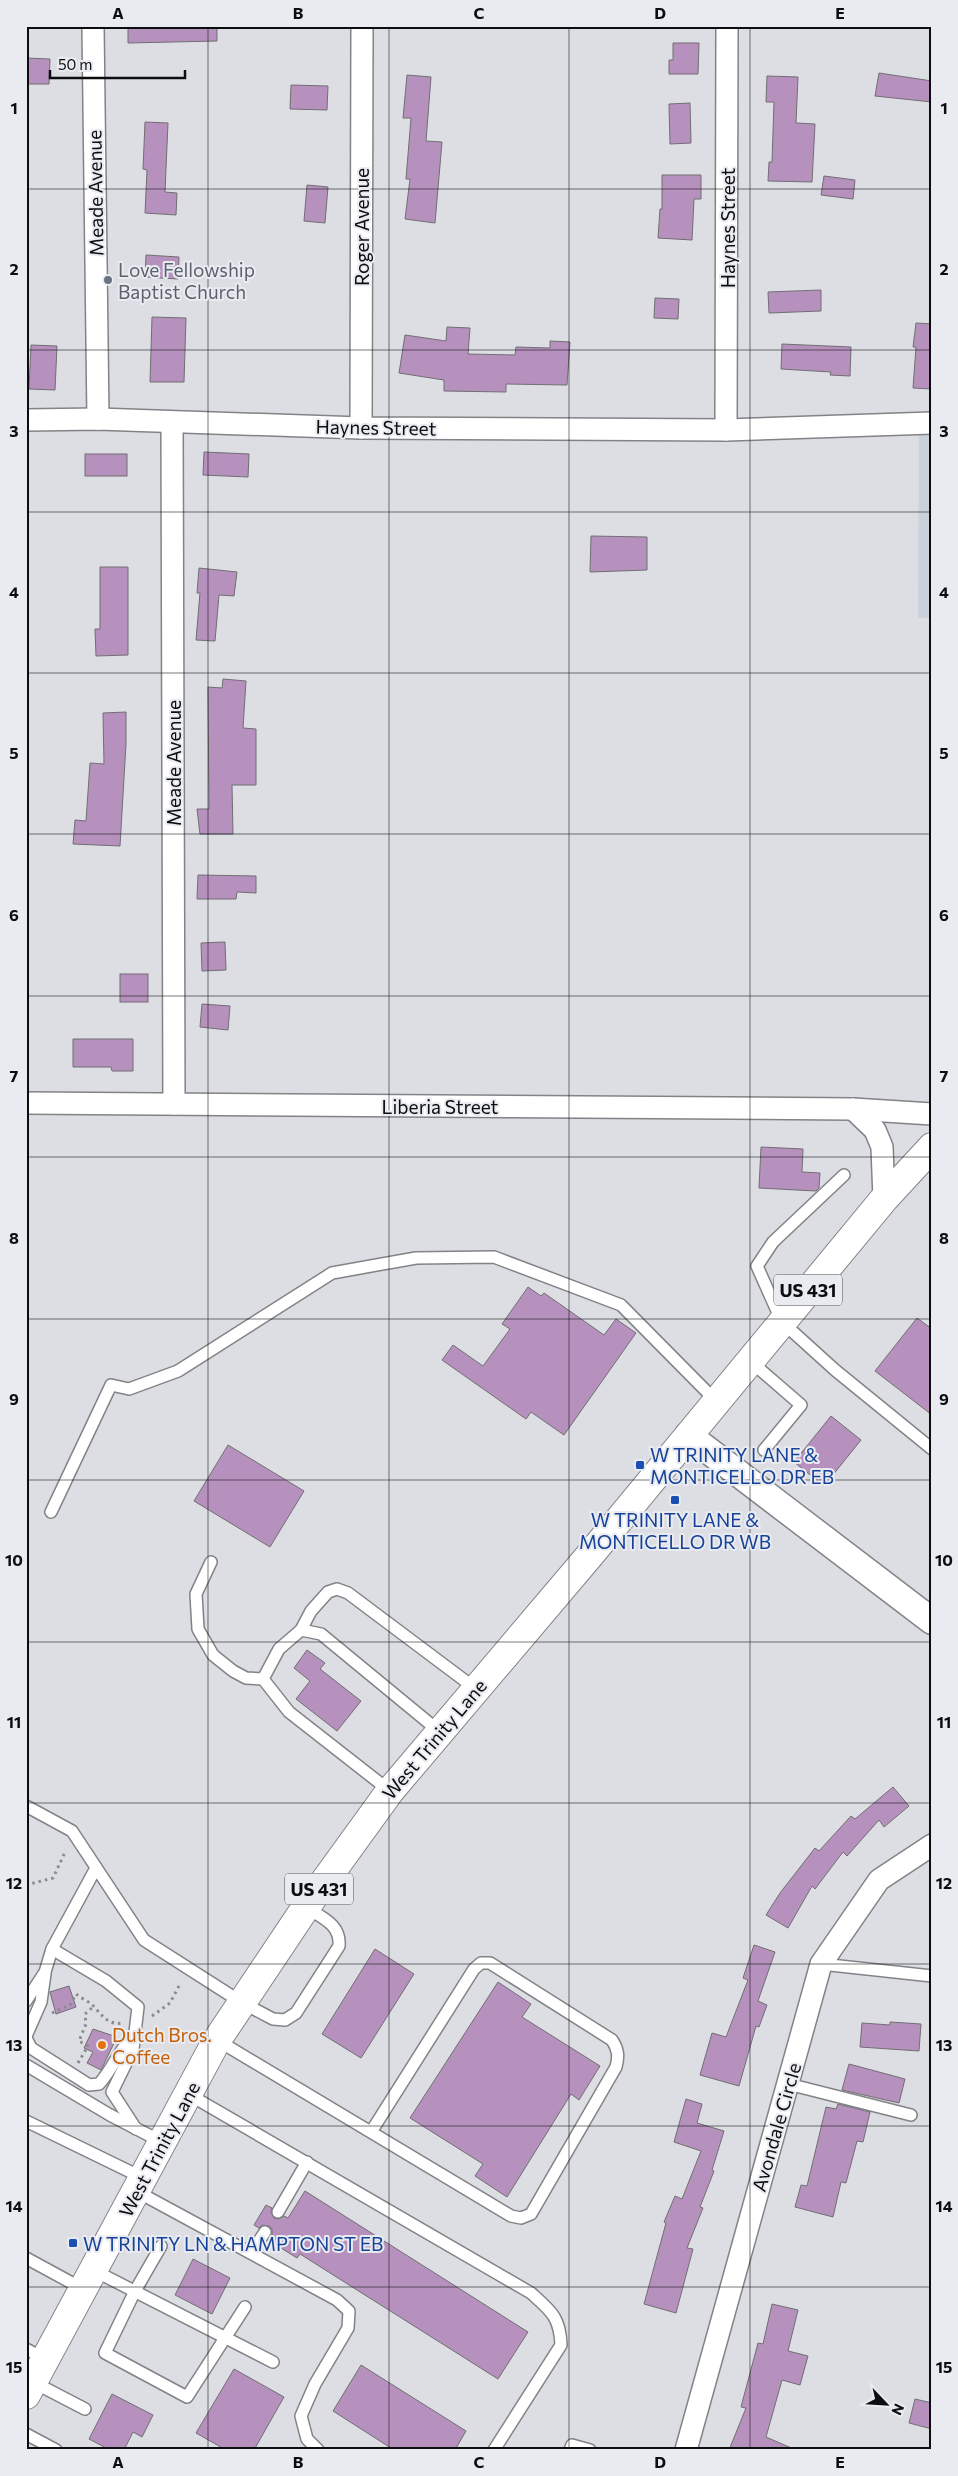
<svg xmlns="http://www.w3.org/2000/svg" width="958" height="2476" viewBox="0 0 958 2476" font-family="Commissioner,sans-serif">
<rect width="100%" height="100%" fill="#dcdee3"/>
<path fill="#cbd1dc" d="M919,423H932V618H918Z"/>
<g fill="#b691be" stroke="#716e72">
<path d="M128,26H217V41L128,43Z"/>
<path d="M673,43H699L698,74H669V60H673Z"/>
<path d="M26,58L50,59L49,84H26Z"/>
<path d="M879,73L932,81V102L875,96Z"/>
<path d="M407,75L431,77L426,141L442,142L435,223L405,219L410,179H406L411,118H403Z"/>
<path d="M767,76L798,77L796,123L815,124L812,182L768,181L769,162H772L774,102H766Z"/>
<path d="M291,85L328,86L327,110L290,109Z"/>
<path d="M690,103L691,143L670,144L669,104Z"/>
<path d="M145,122L168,123L165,192L177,193L176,215L145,213L147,170L143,169Z"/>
<path d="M662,175H701V199H694L692,240L658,238L660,209H662Z"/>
<path d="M824,176L855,180L853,199L821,195Z"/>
<path d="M307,185L328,187L325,223L304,221Z"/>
<path d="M146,255L179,257L178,279L145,277Z"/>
<path d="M821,290V311L769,313L768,292Z"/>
<path d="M655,298L679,299L678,319L654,318Z"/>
<path d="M152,317L186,318L184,382H150Z"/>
<path d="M916,323L932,324V389L913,388L916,347H913Z"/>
<path d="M447,327L470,328L468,354L515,355L516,347L550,348V341L570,342L567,385L506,384V392L444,391V380L399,373L405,335L446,341Z"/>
<path d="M782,344L851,347L850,376L830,375L831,372L781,369Z"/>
<path d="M31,345L57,346L55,390L29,389Z"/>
<path d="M204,452L249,454L248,477L203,475Z"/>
<rect x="85" y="454" width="42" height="22"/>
<path d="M591,536L647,537V570L590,572Z"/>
<path d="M100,567H128V655L96,656L95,629H100Z"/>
<path d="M199,568L237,572L234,596L219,595L215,641L196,640L200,593H197Z"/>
<path d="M223,679L246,681L243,728L256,729V785H232L233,834H200L197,809H209L208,687L222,688Z"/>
<path d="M126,712V744L120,846L73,844L75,820L86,821L90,763L104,764L103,713Z"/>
<path d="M198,875L256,876V893L237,892L236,899H197Z"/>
<path d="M225,942L226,970L202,971L201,943Z"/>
<rect x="120" y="974" width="28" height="28"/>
<path d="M202,1004L230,1006L228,1030L200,1027Z"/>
<path d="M73,1039H133V1071H112L111,1067H73Z"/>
<path d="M761,1147L803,1149L802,1172L820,1173L819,1188L816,1191L759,1188Z"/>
<path d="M528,1287L541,1296L544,1293L604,1335L616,1319L636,1333L564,1435L531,1412L526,1419L442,1360L453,1345L483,1366L510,1329L502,1324Z"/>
<path d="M917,1318L932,1329V1415L875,1371Z"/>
<path d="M831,1416L861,1440L824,1486L794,1462Z"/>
<path d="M228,1445L304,1491L270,1547L194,1501Z"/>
<path d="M307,1650L325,1663L320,1669L361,1701L337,1731L296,1699L310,1681L294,1668Z"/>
<path d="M893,1787L909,1806L884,1827L879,1820L847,1856L843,1852L815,1889L812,1886L788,1928L766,1915L780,1893L815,1848L819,1851L851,1816L855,1819Z"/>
<path d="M754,1945L775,1952L758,2001L767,2005L759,2027L756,2026L739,2086L700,2075L712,2033L726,2037L748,1980L743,1978Z"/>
<path d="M375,1949L414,1974L361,2058L322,2034Z"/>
<path d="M498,1982L531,2004L522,2017L600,2066L579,2100L571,2094L507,2197L475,2176L483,2164L410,2118Z"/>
<path d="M69,1986L76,2007L56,2014L50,1992Z"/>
<path d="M890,2022L921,2024L919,2051L860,2047L862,2023L890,2025Z"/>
<path d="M93,2029L117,2037L101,2070L87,2063L93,2052L84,2048Z"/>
<path d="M849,2064L905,2079L899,2103L842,2090Z"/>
<path d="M686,2099L702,2104L697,2123L724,2131L712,2170L714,2171L700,2207L703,2208L687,2248L693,2249L676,2313L644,2304L666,2223L664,2222L675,2196L682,2199L701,2151L674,2142Z"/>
<path d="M838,2104L870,2112L863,2142L857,2141L846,2183L841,2182L833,2217L795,2207L801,2185L807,2186L826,2107L836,2109Z"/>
<path d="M305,2191L528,2332L498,2379L300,2254L297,2258L273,2243L276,2238L272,2235V2229L269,2226L262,2225L259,2228L254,2225L266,2205L272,2208L271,2212L274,2218L278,2219L284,2216L288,2218Z"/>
<path d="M193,2259L230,2278L212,2314L175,2295Z"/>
<path d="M772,2304L798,2310L788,2351L808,2356L800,2385L782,2380L766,2437L796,2450H729L746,2408L741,2407L758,2343L763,2344Z"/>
<path d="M361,2365L466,2431L455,2450H394L333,2411Z"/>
<path d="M234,2369L284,2397L254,2450H226L196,2433Z"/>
<path d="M112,2394L153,2415L142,2437L133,2432L124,2450H110L89,2439Z"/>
<path d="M915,2399L932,2403V2429L909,2423Z"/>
</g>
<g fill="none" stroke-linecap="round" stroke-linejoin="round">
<defs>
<g id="service">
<path d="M844,1175L773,1242L757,1266L782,1322L835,1370L932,1449"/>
<path d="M750,1361L801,1405L764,1450"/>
<path d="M51,1512L111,1385L129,1389L178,1371L332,1273L416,1258L494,1257L621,1305L716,1401"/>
<path d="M211,1562L196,1594L198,1629L213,1655L233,1671L246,1678L263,1679L289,1712L390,1791"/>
<path d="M301,1630L321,1634L440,1732"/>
<path d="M263,1679L279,1649L301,1630L311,1611L328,1592L337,1589L348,1593L476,1689"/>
<path d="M26,1806L72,1831L144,1940L241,2002L273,2019L285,2020L296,2013L339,1946C341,1924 322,1918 306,1907"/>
<path d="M52,1949L106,1981L138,2007L133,2049L112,2092L136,2129"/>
<path d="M821,1964L932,1976"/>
<path d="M26,2001L45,1972L52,1949L96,1868"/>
<path d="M26,2036L41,2002L45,1974"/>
<path d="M26,2038L31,2048L89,2085L99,2084C113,2069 119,2049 134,2035"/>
<path d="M217,2040L511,2216L521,2218L531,2214L616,2067C619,2056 618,2049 612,2040L490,1963H481L474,1969L371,2132"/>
<path d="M26,2065L110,2115L162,2142"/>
<path d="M788,2084L911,2115"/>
<path d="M188,2094L531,2293C551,2311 560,2317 561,2345L494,2450"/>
<path d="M26,2121L143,2178"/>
<path d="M136,2191L337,2300L349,2311L348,2328L315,2384L301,2416L307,2439L318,2450"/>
<path d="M278,2212L307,2162"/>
<path d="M161,2246L135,2291L105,2353L187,2397L245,2307"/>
<path d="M251,2253L265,2232"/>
<path d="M26,2258L83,2289"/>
<path d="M93,2270L273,2362"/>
<path d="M26,2349L45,2359"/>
<path d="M33,2382L85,2409"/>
<path d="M26,2434L56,2450"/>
<path d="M570,2450L572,2445L590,2450"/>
</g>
<g id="minor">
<path d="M93,26L98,419"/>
<path d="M26,420L98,419L361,428L726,430L932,423"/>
<path d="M172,422L174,1104"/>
<path d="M361,428L362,26"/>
<path d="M726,430L727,26"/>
<path d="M26,1103L853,1109L932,1114"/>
<path d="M853,1109L875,1130L882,1147L884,1199"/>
<path d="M686,2450L821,1964L879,1880L932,1845"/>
</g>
<path id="tertiary" d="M688,1435L932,1621"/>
<path id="primary" d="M26,2395L217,2040L306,1907L390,1791L590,1555L884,1199L932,1147"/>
</defs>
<use href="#service" stroke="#818387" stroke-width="14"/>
<use href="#minor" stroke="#818387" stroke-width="24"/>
<use href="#tertiary" stroke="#818387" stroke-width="29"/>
<use href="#primary" stroke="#818387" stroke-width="30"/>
<g stroke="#898b8e" stroke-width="3" stroke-dasharray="2.5 4" stroke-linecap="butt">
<path d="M26,1885L53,1878L66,1850"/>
<path d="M52,2013L70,2005L76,1994C80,1997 85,2000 90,2003C100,2011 106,2026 122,2023"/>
<path d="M152,2016L170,2003L179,1986"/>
<path d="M78,2063L88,2046L79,2041L86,2024L85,2014L93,2007"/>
</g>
<use href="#service" stroke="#fff" stroke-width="11"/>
<use href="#minor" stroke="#fff" stroke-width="21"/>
<use href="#tertiary" stroke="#fff" stroke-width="26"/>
<use href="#primary" stroke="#fff" stroke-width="28"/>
</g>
<path fill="none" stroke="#0c0d0f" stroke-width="1" stroke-opacity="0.55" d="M208,26V2450M389,26V2450M569,26V2450M750,26V2450M26,189H932M26,350H932M26,512H932M26,673H932M26,834H932M26,996H932M26,1157H932M26,1319H932M26,1480H932M26,1642H932M26,1803H932M26,1964H932M26,2126H932M26,2287H932"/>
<circle fill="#6b7280" stroke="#e9ebf0" stroke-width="2" cx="108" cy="280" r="5"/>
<g fill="#1a4fb4" stroke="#e9ebf0" stroke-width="2">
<rect x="635" y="1460" width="10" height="10" rx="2.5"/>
<rect x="670" y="1495" width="10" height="10" rx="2.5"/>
<rect x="68" y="2238" width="10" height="10" rx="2.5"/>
</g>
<circle fill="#e8710a" stroke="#e9ebf0" stroke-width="2" cx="102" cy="2045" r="5"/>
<g text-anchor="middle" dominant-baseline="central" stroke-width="4" stroke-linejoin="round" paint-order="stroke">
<g fill="#e9ebf0" stroke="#4e5052" stroke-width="1">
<rect x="774" y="1274.5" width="68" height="31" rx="4"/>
<rect x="285" y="1873.5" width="68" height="31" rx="4"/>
</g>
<g font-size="18" font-weight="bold" fill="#0c0d0f">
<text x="808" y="1290">US 431</text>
<text x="319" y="1889">US 431</text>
</g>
<g font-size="19" fill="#0c0d0f" stroke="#e9ebf0">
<text transform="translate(95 193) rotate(-91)">Meade Avenue</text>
<text transform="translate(361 227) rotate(-90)">Roger Avenue</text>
<text transform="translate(727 228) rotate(-90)">Haynes Street</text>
<text transform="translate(376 427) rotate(1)">Haynes Street</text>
<text transform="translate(173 763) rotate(-90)">Meade Avenue</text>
<text x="440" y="1106">Liberia Street</text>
<text transform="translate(434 1739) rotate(-50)">West Trinity Lane</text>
<text transform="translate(776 2127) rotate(-74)">Avondale Circle</text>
<text transform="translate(159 2149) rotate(-62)">West Trinity Lane</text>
</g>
<g font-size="19" fill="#5b616d" stroke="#e9ebf0" text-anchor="start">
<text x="118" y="269">Love Fellowship<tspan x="118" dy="22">Baptist Church</tspan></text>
</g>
<g font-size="19" fill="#164399" stroke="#e9ebf0" text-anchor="start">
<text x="650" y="1454">W TRINITY LANE &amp;<tspan x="650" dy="22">MONTICELLO DR EB</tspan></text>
<text x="675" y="1519" text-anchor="middle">W TRINITY LANE &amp;<tspan x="675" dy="22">MONTICELLO DR WB</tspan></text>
<text x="83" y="2243">W TRINITY LN &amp; HAMPTON ST EB</text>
</g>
<g font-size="19" fill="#c56008" stroke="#e9ebf0" text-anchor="start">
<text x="112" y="2034">Dutch Bros.<tspan x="112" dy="22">Coffee</tspan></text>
</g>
</g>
<rect width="958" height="2476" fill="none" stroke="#e9ebf0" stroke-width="55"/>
<g transform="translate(886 2404) rotate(115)" stroke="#e9ebf0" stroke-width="4" paint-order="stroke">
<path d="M0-4L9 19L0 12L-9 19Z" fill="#0c0d0f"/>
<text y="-8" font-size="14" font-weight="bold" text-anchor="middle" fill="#0c0d0f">N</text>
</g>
<path d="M50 70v8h135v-8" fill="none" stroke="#0c0d0f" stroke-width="2.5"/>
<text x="58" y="70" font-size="15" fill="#0c0d0f" stroke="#e9ebf0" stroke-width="4" paint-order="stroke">50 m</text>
<rect x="28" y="28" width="902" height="2420" fill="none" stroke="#0c0d0f" stroke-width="2"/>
<g font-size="16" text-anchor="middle" font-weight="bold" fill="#0c0d0f">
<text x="118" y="19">A</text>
<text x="298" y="19">B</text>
<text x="479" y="19">C</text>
<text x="660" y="19">D</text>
<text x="840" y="19">E</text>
<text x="14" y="114">1</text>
<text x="944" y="114">1</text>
<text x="14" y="275">2</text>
<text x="944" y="275">2</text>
<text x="14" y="437">3</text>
<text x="944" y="437">3</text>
<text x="14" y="598">4</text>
<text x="944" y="598">4</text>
<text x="14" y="759">5</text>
<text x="944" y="759">5</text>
<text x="14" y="921">6</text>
<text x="944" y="921">6</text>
<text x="14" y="1082">7</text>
<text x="944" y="1082">7</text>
<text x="14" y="1244">8</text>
<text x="944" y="1244">8</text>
<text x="14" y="1405">9</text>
<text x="944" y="1405">9</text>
<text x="14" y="1566">10</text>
<text x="944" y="1566">10</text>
<text x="14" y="1728">11</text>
<text x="944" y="1728">11</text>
<text x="14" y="1889">12</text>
<text x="944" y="1889">12</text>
<text x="14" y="2051">13</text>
<text x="944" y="2051">13</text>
<text x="14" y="2212">14</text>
<text x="944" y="2212">14</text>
<text x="14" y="2373">15</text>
<text x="944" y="2373">15</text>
<text x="118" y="2468">A</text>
<text x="298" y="2468">B</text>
<text x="479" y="2468">C</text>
<text x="660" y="2468">D</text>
<text x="840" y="2468">E</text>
</g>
</svg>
